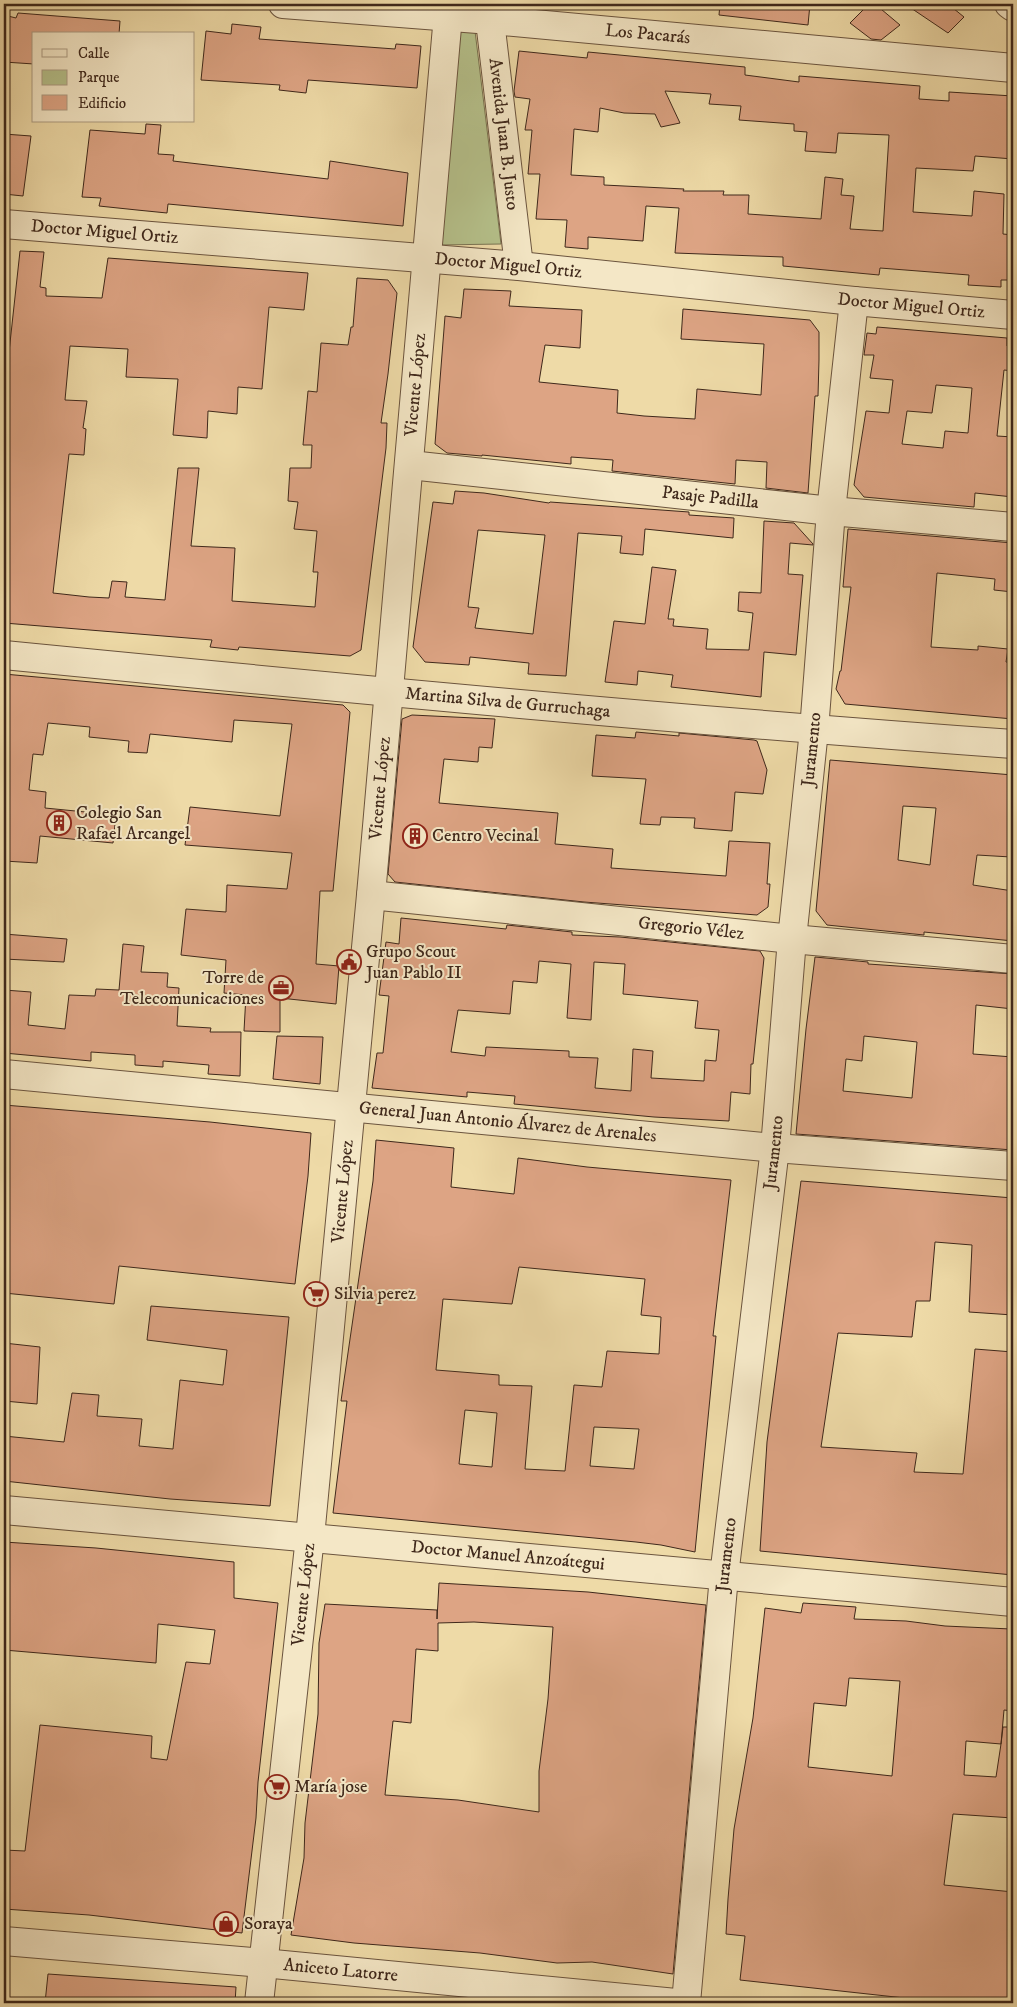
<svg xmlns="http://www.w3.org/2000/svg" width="1017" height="2007" viewBox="0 0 1017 2007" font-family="'IM FELL DW Pica',serif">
<rect width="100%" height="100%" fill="#eedaa7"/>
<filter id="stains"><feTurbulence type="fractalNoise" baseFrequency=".004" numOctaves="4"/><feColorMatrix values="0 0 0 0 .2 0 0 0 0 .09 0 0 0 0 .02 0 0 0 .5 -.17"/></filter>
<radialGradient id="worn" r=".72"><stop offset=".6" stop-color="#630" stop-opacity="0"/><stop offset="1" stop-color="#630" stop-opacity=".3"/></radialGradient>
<path fill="#b5c08a" stroke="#7a7452" d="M455,29L475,31L501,244L438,245Z"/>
<g fill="#dda484" stroke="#3f281b" fill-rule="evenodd">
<path d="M720,4H810L808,25L719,15Z"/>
<path d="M869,4H875L900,25L881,40L871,39L850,23Z"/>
<path d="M905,4H948L964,17L948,33Z"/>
<path d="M18,13L120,21L119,34H34V64L4,62V15L16,18Z"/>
<path d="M232,24L261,27L259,39L395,49L396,44L421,46L417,88L308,80L306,93L279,90L280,85L201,80L206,31L231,34Z"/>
<path d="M519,51L587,58L588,52L745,67V75L799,82V76L920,86L919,99L949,101V92L1013,96V159L975,156L973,171L916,168L913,212L972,216L974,191L1004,194L1003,234L1013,235V280H1001V287L968,285L969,275L880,268L879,275L783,266V257L675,253L679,208L646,206L643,241L588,237V249L565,247L567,220L536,219L540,174H528L532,130H525L530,99L515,97L514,91ZM665,91L711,94L709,104L741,106L739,120L794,124V131L807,132L805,151L836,153L838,133L889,135L883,231L850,229L854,196L841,195L843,179L825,177L821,219L748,214L749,195H723L724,191H683L684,189L604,185V177L571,175L574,129L598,132L600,108L624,113L655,114L661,127L680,123Z"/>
<path d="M146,124L161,125L158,154L174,155L173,161L328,179L330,161L408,173L403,226L168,204L167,213L137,210L99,206L101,198L82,197L90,130L145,134Z"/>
<path d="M4,134L31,136L23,196L4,194Z"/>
<path d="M20,251L44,252L40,287L46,288V296L102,298L108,258L308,273L304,310L269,307L262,389L238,387L237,414L208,411L207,438L173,435L178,379L126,377L128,349L70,346L65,400L87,401L83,428L86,429L84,455L69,454L53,593L89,597L109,598L112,581L127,582L125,597L165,600L178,468H199L191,546L235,548L232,601L315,607L318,572H313L317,531L294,529L298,502L288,501L290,468H311L312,445H303L308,391L317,392L321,343L348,345L351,327H353L357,278L388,280L397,293L388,374L381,423H387L386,448L361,650L350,656L239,647L238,650L210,647L212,640L4,623V398Z"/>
<path d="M464,289L511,291L509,306L582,310L580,348L545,345L539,382L618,390L617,413L644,416L695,419L697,389L761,395L764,344L681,339L683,309L810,320L819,332V360L818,396H815L808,493L766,488L767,462L736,460L735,484L612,471L613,460L571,457V464L482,455V456L447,453L435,444L445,316L461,318Z"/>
<path d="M877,327L1007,338V346L1013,347V371L1004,370L997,436L1013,437V497L975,493L974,507L864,497L854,485L866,411L889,413L893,380L870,378L874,355H864L867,333L876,334ZM936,385L972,388L968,433L945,431L943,448L902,444L907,411L932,413Z"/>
<path d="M455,491L484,493L549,503L550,502L689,512V515L734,518L733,538L645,529L643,555L620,553L622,536L578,533L566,676L528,674L529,663L470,657L469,665L425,662L413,647L433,502L453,504ZM478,530L545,535L533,634L475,628L479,608L468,607Z"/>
<path d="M764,521L794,523L813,544V545L790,543L788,574L803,575L796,655L764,652L761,697L671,687L673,675L638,671L637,685L605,682L614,621L645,624L652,567L676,570L668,619H674L673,626L708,629L706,649L749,650L753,613L738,611L739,592L761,593Z"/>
<path d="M848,529L1013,543V592L994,590L995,579L937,573L931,647L978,650V646L1008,649L1006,662L1013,663V719L845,704L836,689L840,671H841L851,587H843Z"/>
<path d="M4,674L343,705L350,712L333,891H320L316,964L339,966L336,1004L280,998V1032L244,1031L246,995L224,993L226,960L181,955L186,909L226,912L227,885L287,889L292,853L185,845L190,807L280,816L292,724L234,720L232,742L150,734L147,753L128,752L129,741L89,737L90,727L48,723L43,755L33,754L29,790L46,792L45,808L116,815L113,843L40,836L37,863L4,861Z"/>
<path d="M412,715L495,719L492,748L479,747L478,762L444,759L439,803L558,813L555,844L613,849L611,868L726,876L729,841L770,843L767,884H770L768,907L757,915L584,902L395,882L388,874L402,719Z"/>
<path d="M636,732L679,736V733L754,740L757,741L767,770L763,794L735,792L732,831L694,828L695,818L661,817L660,825L640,824L646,779L592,776L596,735L635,738Z"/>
<path d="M830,760L1013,775L1011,857L977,855L973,885L1013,891V941L924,932V935L827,925L816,911ZM903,806L936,808L930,865L898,860Z"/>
<path d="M401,918L506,929L507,925L572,932V935L620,937L760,951L764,958L753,1064H751L750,1094L731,1092L729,1121L654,1117L514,1104L515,1096L467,1092V1097L372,1088L377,1053H383L389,996L379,995L386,942L399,944ZM539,961L571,964L567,1018L591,1020L594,962L625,964L623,994L698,1001L695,1028L719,1030L716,1061L705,1060L704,1081L651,1078L653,1051L633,1049L631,1091L595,1088L598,1058L569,1057V1051L486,1047L485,1056L451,1052L458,1010L510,1014L513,981L537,983Z"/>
<path d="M4,934L67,939L64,962L4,959Z"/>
<path d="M123,944L144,946L141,972L168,973L167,987L179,988L177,1026L211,1028L210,1032H241L240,1076L208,1074L209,1065L163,1061V1067L135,1065V1055L91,1052V1061L4,1053V990L31,992L28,1025L65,1029L69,995L95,996L96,989L119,990Z"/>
<path d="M815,957L868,962V964L1013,974V1009L976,1005L973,1054L1013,1057V1150L796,1134L806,1029ZM864,1036L917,1042L912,1098L843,1091L846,1059L862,1061Z"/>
<path d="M277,1036L323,1037L320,1084L273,1079Z"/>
<path d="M4,1105L210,1122L311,1133L308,1176L295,1284L119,1266L114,1304L4,1293Z"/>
<path d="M376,1140L454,1148L451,1187L514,1194L518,1158L587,1167L731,1180L713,1336H716L695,1552L661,1545L636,1542L333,1513L347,1401H341L373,1181ZM519,1267L645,1279L641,1315L661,1317L659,1354L607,1351L602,1387L574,1385L565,1471L525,1469L532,1386L499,1385V1375L436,1370L443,1299L512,1304ZM465,1410L497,1413L492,1467L459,1464ZM594,1427L639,1429L634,1469L590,1466Z"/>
<path d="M801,1181L1013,1198V1315L969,1312L972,1245L935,1242L930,1301H916L912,1337L838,1333L821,1447L917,1453L914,1472L963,1474L975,1349L1013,1352V1575L760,1551L767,1442Z"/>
<path d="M151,1306L289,1317L270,1506L170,1499L4,1481V1436L64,1442L72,1393L99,1395L97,1416L142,1419L139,1446L173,1449L180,1380L223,1385L227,1350L147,1340Z"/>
<path d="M4,1343L40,1347L37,1404L4,1401Z"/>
<path d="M4,1542L96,1548L234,1562V1598L278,1603L258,1782L256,1818L242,1933L89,1915L4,1909V1850L25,1851L40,1725L152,1736L151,1758L167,1760L186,1662L210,1664L215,1630L158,1624L156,1663L4,1650Z"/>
<path d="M439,1583L588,1592L706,1605L673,1974L592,1962L557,1963L480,1953L354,1943L291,1935L304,1858L305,1823L318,1714L319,1643L325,1604L437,1610V1619ZM474,1622L553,1627L548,1699L539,1771V1812L458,1800L385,1795L393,1721L411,1723L416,1649L438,1651V1623Z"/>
<path d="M803,1603L856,1607L854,1619L906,1621L945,1626L1011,1629L1008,1668L1013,1669V1711L1004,1710L1001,1744L1003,1727H1013V1818L953,1814L944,1885L1013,1892V2003L932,2001L740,1980L745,1936L726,1934L728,1899L734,1829L753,1718L765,1608L801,1613ZM849,1678L900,1681L892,1776L808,1767L814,1703L846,1706ZM966,1741L1001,1744L996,1777L964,1775Z"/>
<path d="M48,1974L236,1987L235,2003H45Z"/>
</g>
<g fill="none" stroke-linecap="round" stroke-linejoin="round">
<defs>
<g id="minor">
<path id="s1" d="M283,4L491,20L1013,68"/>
<path id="s2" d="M488,4L519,266"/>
<path d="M1009,4L1013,7"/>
<path id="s3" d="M4,224L519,266L854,301L1013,315"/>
<path id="s4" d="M410,465L831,511L1013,527"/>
<path id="s5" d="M4,655C340,688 676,720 1013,744"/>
<path id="s6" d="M371,895L792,939L1013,959"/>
<path id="s7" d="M4,1074L775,1148L1013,1166"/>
<path id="s8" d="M4,1510L1013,1602"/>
<path id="s9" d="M4,1941L263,1963L676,2003"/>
<path id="s10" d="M259,2003L310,1537L371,895L449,4"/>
<path id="s11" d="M686,2003L724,1576L775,1148L792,939L814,730L831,511L854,301"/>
</g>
</defs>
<use href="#minor" stroke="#6b543e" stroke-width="30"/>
<use href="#minor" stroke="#f4e7c6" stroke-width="28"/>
</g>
<defs>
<symbol id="building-ring" viewBox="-11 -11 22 22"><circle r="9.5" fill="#f4e7c6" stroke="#8f2418" stroke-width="1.5"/><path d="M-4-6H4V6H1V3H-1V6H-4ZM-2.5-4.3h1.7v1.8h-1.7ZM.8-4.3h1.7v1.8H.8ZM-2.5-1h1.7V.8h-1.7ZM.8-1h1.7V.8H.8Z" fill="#8f2418"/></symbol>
<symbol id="civic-ring" viewBox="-11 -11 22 22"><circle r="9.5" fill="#f4e7c6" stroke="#8f2418" stroke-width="1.5"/><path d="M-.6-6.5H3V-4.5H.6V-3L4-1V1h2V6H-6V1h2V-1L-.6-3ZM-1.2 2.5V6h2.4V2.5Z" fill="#8f2418"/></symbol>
<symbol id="office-ring" viewBox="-11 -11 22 22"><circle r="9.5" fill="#f4e7c6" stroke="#8f2418" stroke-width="1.5"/><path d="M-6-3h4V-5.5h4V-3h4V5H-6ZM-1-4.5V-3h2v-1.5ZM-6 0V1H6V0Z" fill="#8f2418"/></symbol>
<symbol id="supermarket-ring" viewBox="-11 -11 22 22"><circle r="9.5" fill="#f4e7c6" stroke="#8f2418" stroke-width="1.5"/><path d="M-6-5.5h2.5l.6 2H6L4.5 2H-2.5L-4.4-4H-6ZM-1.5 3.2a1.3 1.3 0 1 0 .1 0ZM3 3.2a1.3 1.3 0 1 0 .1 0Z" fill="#8f2418"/></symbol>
<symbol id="shop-ring" viewBox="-11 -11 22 22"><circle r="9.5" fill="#f4e7c6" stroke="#8f2418" stroke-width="1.5"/><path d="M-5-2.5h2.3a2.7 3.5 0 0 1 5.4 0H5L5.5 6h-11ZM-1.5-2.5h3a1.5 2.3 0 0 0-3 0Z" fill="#8f2418"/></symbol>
</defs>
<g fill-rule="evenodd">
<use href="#building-ring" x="45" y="809" width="28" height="28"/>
<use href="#building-ring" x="401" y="822" width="28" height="28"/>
<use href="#civic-ring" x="335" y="948" width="28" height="28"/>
<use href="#office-ring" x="267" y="974" width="28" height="28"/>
<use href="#supermarket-ring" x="302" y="1280" width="28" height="28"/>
<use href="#supermarket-ring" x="263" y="1773" width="28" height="28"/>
<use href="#shop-ring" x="212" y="1910" width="28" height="28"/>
</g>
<g text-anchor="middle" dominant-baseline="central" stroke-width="4" stroke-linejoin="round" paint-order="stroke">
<g font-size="18" fill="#3f281b" stroke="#f4e7c6">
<text stroke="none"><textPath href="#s1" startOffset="366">Los Pacarás</textPath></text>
<text stroke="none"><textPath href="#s2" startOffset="131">Avenida Juan B. Justo</textPath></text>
<text stroke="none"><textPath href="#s3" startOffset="101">Doctor Miguel Ortiz</textPath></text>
<text stroke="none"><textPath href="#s3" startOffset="506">Doctor Miguel Ortiz</textPath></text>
<text stroke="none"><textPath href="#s3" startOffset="911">Doctor Miguel Ortiz</textPath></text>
<text stroke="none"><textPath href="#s10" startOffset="1626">Vicente López</textPath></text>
<text stroke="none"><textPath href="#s4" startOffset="302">Pasaje Padilla</textPath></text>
<text stroke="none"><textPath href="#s5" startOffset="506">Martina Silva de Gurruchaga</textPath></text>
<text stroke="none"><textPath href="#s11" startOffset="1260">Juramento</textPath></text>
<text stroke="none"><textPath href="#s10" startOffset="1221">Vicente López</textPath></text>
<text stroke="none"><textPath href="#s6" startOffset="322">Gregorio Vélez</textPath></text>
<text stroke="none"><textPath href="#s7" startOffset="506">General Juan Antonio Álvarez de Arenales</textPath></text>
<text stroke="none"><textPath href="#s11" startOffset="855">Juramento</textPath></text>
<text stroke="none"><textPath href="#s10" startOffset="816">Vicente López</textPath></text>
<text stroke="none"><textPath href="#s11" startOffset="450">Juramento</textPath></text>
<text stroke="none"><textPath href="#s8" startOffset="506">Doctor Manuel Anzoátegui</textPath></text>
<text stroke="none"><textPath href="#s10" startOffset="411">Vicente López</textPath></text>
<text stroke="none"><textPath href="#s9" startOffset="338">Aniceto Latorre</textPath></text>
</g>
<g font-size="18" fill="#3f281b" stroke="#f4e7c6" text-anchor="start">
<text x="76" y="813">Colegio San<tspan x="76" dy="21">Rafael Arcangel</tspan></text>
<text x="432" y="836">Centro Vecinal</text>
<text x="366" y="952">Grupo Scout<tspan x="366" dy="21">Juan Pablo II</tspan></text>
<text x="264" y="978" text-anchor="end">Torre de<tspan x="264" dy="21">Telecomunicaciones</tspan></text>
<text x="334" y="1294">Silvia perez</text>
<text x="294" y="1787">María jose</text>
<text x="244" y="1924">Soraya</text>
</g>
</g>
<rect width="1017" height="2007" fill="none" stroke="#eedaa7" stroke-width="20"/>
<rect x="5" y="5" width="1007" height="1997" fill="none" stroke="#3f281b" stroke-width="2.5"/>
<rect x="10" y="10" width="997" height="1987" fill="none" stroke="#3f281b"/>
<rect x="32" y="32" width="162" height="90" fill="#f4e7c6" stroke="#ac9b82"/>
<rect x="42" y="49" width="25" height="8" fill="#f4e7c6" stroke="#ac9b82"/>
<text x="78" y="58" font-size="15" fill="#3f281b">Calle</text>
<rect x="42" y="70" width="25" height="15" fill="#b5c08a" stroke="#ac9b82"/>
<text x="78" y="82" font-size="15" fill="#3f281b">Parque</text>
<rect x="42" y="95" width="25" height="15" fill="#dda484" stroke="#ac9b82"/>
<text x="78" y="108" font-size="15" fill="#3f281b">Edificio</text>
<rect width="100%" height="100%" filter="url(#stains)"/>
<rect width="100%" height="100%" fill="url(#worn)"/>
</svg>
